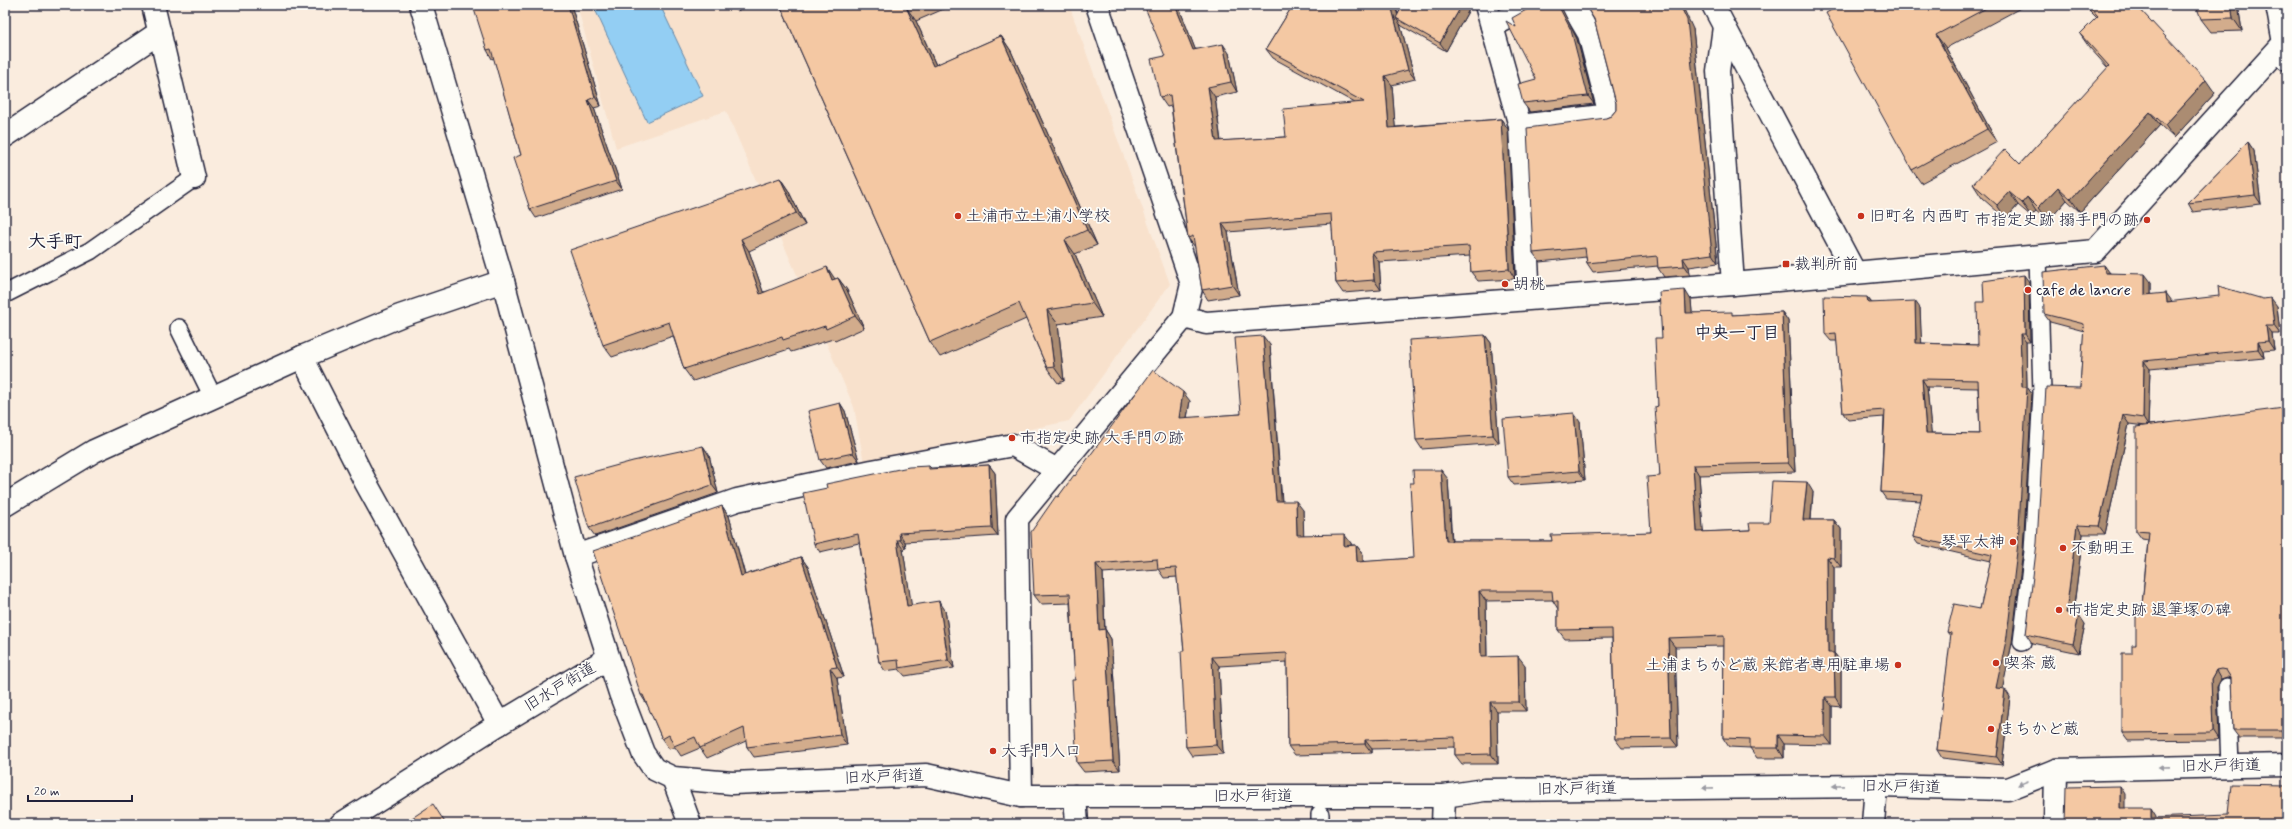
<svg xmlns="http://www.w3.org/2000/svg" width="2292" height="829" viewBox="0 0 2292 829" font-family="Mynerve,'Klee One',sans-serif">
<rect width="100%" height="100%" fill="#faecde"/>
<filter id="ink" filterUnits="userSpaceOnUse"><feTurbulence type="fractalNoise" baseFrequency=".025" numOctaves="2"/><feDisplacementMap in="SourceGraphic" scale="8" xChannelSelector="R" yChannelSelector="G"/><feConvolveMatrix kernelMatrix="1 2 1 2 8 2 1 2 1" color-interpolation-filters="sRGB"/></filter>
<g filter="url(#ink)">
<path fill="#f8e1cc" d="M577,5H1069L1170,284L1069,421L864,463L854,407L726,111L616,148Z"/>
<path fill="#93cef3" stroke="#6689a9" d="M593,5H660L703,96L647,122Z"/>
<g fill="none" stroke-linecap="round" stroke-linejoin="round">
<defs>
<g id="service">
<path d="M5,294L90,251L194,178"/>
<path d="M179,328L213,397"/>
<path d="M2022,642L2033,551L2042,393L2038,256"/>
<path d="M2227,687L2230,766"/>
<path d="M1320,824V814"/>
</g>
<g id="minor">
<path d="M153,5L194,178"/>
<path d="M421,5L503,281L576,556L620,693L643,753L654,769L673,778L732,783L926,775L1021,796H1444L1484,790L1876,786L2008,789L2056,770L2287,765"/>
<path d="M1486,5L1520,126L1529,298"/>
<path d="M1713,5L1855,273"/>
<path d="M1492,26L1534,5"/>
<path d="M1724,27L1718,71L1733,284"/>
<path d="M1520,126L1610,115L1589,34L1572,5"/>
<path d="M5,136L160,32"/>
<path d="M1184,317L1206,323L1733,284L2095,251L2284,43"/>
<path d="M302,357L366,483L499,724"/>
<path d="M5,505L94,451L302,357L400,316L503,281"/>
<path d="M576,556L737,500L872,471L1013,445L1057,470"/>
<path d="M1021,796L1017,519L1184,317L1192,284L1097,5"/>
<path d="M1075,796L1077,824"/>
<path d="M1443,824L1444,796"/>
<path d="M1873,824L1876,786"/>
<path d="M2055,824L2056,770"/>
</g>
<g id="tertiary">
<path d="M673,778L690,824"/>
<path d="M341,824L499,724L607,659"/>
</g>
<path id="primary" d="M2277,5L2287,59"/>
</defs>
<use href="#service" stroke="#22223b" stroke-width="20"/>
<use href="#minor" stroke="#22223b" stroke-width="25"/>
<use href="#tertiary" stroke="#22223b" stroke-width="25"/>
<use href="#primary" stroke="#22223b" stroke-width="25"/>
<use href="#service" stroke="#fdfcf7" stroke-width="17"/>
<use href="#minor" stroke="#fdfcf7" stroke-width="22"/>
<use href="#tertiary" stroke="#fdfcf7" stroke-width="22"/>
<use href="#primary" stroke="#fdfcf7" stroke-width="22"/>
</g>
<g fill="#d2ac8c" stroke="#22223b" fill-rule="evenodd">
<path d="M475,5H571L601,106L594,108L622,189L536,218L530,209L521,155L494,58L492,59L487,50Z"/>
<path d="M733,5H750L737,11Z"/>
<path d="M780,5H953L916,21L936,65L1001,36L1011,51L1097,245L1075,254L1102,317L1058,324L1064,381L1058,383L1047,368L1026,319L940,357L930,342Z"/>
<path d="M1178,5L1195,49L1229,53L1237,92L1215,97L1221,141L1286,137L1355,103L1273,58L1266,49L1293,5H1395L1398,14L1403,5H1470L1471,6L1446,51L1402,26L1400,24L1415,79L1392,85L1395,127L1501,119L1508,129L1515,279L1478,281L1471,272L1470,256L1379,262L1381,290L1343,293L1336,283L1332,224L1228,232L1239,295L1208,300L1202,290L1195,247L1188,238L1171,106L1167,107L1160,97L1165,56Z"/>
<path d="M1560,5L1577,39L1594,104L1530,112L1523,103L1536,79L1516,27Z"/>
<path d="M1835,5H2026L1946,48L1997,142L1921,183L1912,170Z"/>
<path d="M2084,5H2136L2215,93L2174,138L2160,125L2080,212L2067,200L2048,221L2036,211L2031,216L2018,205L2006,219L1982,198L1973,184L2020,164L2108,68L2089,47L2080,34L2097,18Z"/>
<path d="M2238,5L2242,31L2211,32L2201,19Z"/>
<path d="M1594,19L1693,29L1718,263L1689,267L1690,275L1664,277L1658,268V266L1593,272L1587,263L1586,257L1540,262L1533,253L1606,118L1611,116L1616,110V103Z"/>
<path d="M2248,142L2254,151L2261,204L2193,212L2188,203Z"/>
<path d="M780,178L788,190L805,225L749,251L763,292L835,279L838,278L847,290L864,328L835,341L833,339L791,352L789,349L693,381L684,369L673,336L612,357L603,345Z"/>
<path d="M2104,265L2109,273L2151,282V294L2172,302L2277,306L2280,334H2272L2274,350L2263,351L2264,358L2150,369L2148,425L2287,412V739V738H2239L2233,730L2231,678L2227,677L2221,679L2217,687L2219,739L2216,740L2128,741L2122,733L2132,653L2136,645L2141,616L2148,540L2142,539L2136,531L2145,426L2129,424L2105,534H2083L2073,614L2085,624L2079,653L2032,643L2026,634L2080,388L2084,331L2050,322L2044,314Z"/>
<path d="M2029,282L2030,342H2026L2027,387L2032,394L2023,550L2012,643L2002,689L2010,697L2002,765L1942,758L1937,750L1951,637L1947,632L1980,609L1991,561L1918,544L1913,537L1921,501L1886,499L1881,492L1884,417L1848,420L1843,413L1837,341H1831L1825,334L1867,297L1872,303L1920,308L1921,343L1978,345L1984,302ZM1927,387L1978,388L1980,434L1931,433Z"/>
<path d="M1691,300L1692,313L1734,315L1782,312L1788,321L1795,472L1699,475L1703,532L1750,530L1769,523L1813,492L1811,520H1834L1841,529V567H1834V653L1841,662V707L1832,706V745L1784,744V758H1757L1750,748L1729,747L1723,738L1724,646L1675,647L1678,747L1622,748L1615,739L1612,638L1565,639L1558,630V609L1553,601L1552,600L1486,601L1487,657L1525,665L1526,711H1497L1498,764H1462L1455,755V747L1372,749V753L1295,755L1288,746L1287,662L1219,666L1223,754L1192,756L1186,747L1184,651L1177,577L1164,578L1158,569L1103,573L1105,629L1111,639L1120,770L1084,772L1077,763L1075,680L1070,603L1041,604L1034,595L1058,497L1075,476L1190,401L1187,418L1241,414L1270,345L1282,501L1303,510V535L1351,543V545H1356L1363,554V562L1414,558L1448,479L1452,541H1552L1651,532L1660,476L1658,406L1662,338Z"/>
<path d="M1485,335L1491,343L1499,443L1422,449L1416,440Z"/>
<path d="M840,403L845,411L859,461L826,468L820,460Z"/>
<path d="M1580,422L1585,480L1514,485L1508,477Z"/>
<path d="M703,446L709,455L718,493L595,536L589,528Z"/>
<path d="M989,465L995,473L998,536L905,542L906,548L903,549L911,606L945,610L954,668L905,676L899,669L885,671L879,662L859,543L820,552L814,544L929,466L931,468Z"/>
<path d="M722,506L729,516L745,575L801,557L808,567L844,677L837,678L847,745L754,757L747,747L746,741L707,758L700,748L681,756L675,747L669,749L662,739L648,706L641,695Z"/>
</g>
<g fill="#ab8c72" stroke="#22223b">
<path d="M568,5H571L601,106L595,97Z"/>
<path d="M1175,5H1178L1199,59L1193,50Z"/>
<path d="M1391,5H1395L1399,20L1396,18L1400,24L1415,79L1408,70Z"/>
<path d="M1462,5H1470L1471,6L1446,51L1440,43Z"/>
<path d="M1558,5H1560L1577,39L1594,104L1588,96Z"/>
<path d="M1680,5H1682L1693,29L1718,263L1712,254Z"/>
<path d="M2231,5H2238L2242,31L2233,18Z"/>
<path d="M906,7L916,21L943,81L933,66Z"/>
<path d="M1936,35L1946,48L1997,142L1987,129Z"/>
<path d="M1001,36L1011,51L1097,245L1087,230Z"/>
<path d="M1223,44L1229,53L1237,92L1231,82Z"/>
<path d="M1385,76L1392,85L1396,137L1389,128Z"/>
<path d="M2206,80L2215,93L2174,138L2165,125Z"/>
<path d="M1208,87L1215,97L1222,151L1216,141Z"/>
<path d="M588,100L594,108L622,189L616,181Z"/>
<path d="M2150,112L2160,125L2080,212L2071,199Z"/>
<path d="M1501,119L1508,129L1515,279L1509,269Z"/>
<path d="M2248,142L2254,151L2261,204L2255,195Z"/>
<path d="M780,178L788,190L805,225L796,213Z"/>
<path d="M2058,187L2067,200L2048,221L2038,208Z"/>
<path d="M2009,192L2018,205L2006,219L1997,205Z"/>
<path d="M2027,197L2036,211L2031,216L2022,203Z"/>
<path d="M1222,223L1228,232L1239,295L1232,285Z"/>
<path d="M741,239L749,251L768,306L760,294Z"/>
<path d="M1065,240L1075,254L1102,317L1092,303Z"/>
<path d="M1372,252L1379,262L1381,290L1374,280Z"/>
<path d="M1683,258L1689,267L1690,275L1684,266Z"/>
<path d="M2104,265L2110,273H2105Z"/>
<path d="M827,267L835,279L832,280Z"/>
<path d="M2145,274L2151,282V303L2145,295Z"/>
<path d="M2024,275L2029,282L2030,342L2025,334Z"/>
<path d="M838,278L847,290L864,328L855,316Z"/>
<path d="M1685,290L1691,300L1693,323L1686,313Z"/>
<path d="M2166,293L2172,301L2167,302Z"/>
<path d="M1867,297L1873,305L1868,303Z"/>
<path d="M2271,298L2277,306L2280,334L2274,326Z"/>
<path d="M1915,301L1920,308L1922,350L1916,343Z"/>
<path d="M1047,310L1058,324L1064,381L1054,367Z"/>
<path d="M1782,312L1788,321L1795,472L1788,463Z"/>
<path d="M2266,326L2272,334L2274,350L2268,341Z"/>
<path d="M2020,334L2026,342L2027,387L2032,394L2023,550L2012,643L2001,696L1996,688L2022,387Z"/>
<path d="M1485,335L1491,343L1499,443L1493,435Z"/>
<path d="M1263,336L1270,345L1282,510L1276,501Z"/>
<path d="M2258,342L2263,351L2264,358L2258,349Z"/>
<path d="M2144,361L2150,369L2148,426L2143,418Z"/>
<path d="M1922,379L1927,387L1932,440L1926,433Z"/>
<path d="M1183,392L1190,401L1185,428L1179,418Z"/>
<path d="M840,403L845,411L859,461L853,453Z"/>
<path d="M2284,408L2287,412V429Z"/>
<path d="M1574,413L1580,422L1585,480L1579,471Z"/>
<path d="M2123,415L2129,424L2105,534L2099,526Z"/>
<path d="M703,446L709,455L718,493L712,485Z"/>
<path d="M989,465L995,473L998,536L992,528Z"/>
<path d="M1693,465L1699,475L1704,541L1697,532Z"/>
<path d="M1441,470L1448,479L1452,550L1446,541Z"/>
<path d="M1807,482L1813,492L1810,529L1803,520Z"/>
<path d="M1296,501L1303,510L1304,544L1297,535Z"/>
<path d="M722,506L729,516L748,587L741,576Z"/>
<path d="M1834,520L1841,529V567L1834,558Z"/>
<path d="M2077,525L2083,534L2072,621L2066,613Z"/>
<path d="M899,533L905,542L906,548L900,540Z"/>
<path d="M1344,534L1351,543V555L1344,546Z"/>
<path d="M897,540L903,549L913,615L907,606Z"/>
<path d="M1356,545L1363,554V571L1357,562Z"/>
<path d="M801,557L808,567L844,677L837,667Z"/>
<path d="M1827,557L1834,567V662L1828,653Z"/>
<path d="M1096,564L1103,573L1105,639L1099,630Z"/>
<path d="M1479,591L1486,601L1487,666L1481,657Z"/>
<path d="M939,601L945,610L954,668L948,660Z"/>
<path d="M2079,615L2085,624L2079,653L2073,644Z"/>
<path d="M1105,629L1111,639L1120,770L1113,761Z"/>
<path d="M1668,638L1675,647L1678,747L1671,738Z"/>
<path d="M1834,653L1841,662V707L1835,697Z"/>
<path d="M1518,656L1525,665L1526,711L1519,702Z"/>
<path d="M1212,657L1219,666L1223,754L1216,745Z"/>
<path d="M830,668L837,678L847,745L840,735Z"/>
<path d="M2216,670L2221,679L2217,687L2219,739L2213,730L2211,679Z"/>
<path d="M2005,689L2010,697L2002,765L1997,757Z"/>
<path d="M1825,697L1832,706V745L1825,736Z"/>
<path d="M1490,702L1497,711L1498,764L1491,754Z"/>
<path d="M1778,735L1784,744V758L1778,748Z"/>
<path d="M1365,740L1372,749V753L1365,744Z"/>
<path d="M2120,786L2125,794V816L2120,808Z"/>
<path d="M2151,808L2156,816V824L2151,818Z"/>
</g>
<g fill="#f4c8a3" stroke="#22223b" fill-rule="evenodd">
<path d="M475,5H568L595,97L588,100L616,181L530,209L513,158L521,155L491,49L487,50L473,6Z"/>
<path d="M780,5H910L906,7L933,66L1001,36L1087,230L1065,240L1092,303L1047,310L1054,367L1047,368L1019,303L930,342Z"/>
<path d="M1144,5H1175L1193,50L1223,44L1231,82L1208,87L1216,141L1286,137L1283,109L1364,102L1266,49L1293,5H1391L1408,70L1385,76L1389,128L1501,119L1509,269L1471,272L1469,246L1372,252L1374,280L1336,283L1331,214L1222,223L1232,285L1202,290L1193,236L1188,238L1170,95L1160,97L1151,59L1165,56Z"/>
<path d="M1403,5H1462L1440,43L1396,18Z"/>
<path d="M1535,5H1558L1571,30L1588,96L1523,103L1518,84L1536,79L1506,21L1516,27L1512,18Z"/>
<path d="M1585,5H1680L1687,20L1712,254L1683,258L1684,266L1658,268L1657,256L1587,263L1585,248L1533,253L1527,128L1606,118L1611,116L1616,110V103L1594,19Z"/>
<path d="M1835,5H1992L1936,35L1987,129L1912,170L1826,13L1837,7Z"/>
<path d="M2088,5H2136L2206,80L2165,125L2150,112L2071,199L2058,187L2038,208L2027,197L2022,203L2009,192L1997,205L1973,184L2005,149L2020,164L2109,66L2080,34L2098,16Z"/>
<path d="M2196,5H2231L2233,18L2201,19Z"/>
<path d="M2248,142L2255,195L2188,203Z"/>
<path d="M780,178L796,213L741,239L760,294L827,267L832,280L838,278L855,316L826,329L825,326L783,340L782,337L684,369L669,322L603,345L570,250Z"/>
<path d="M2104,265L2105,273L2145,274V295L2166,293L2167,302L2219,296L2218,286L2263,299L2271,298L2274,326H2266L2268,341L2258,342V349L2144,361L2143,418L2123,415L2099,526L2077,525L2066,613L2079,615L2073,644L2026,634L2037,543L2046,387L2080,388L2084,324L2044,314L2043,272Z"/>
<path d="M2024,275L2025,334H2020L2022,387H2027L2018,543L2007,636L1996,688L2005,689L1997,757L1937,750L1951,633L1947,632L1954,604L1980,609L1992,555L1913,537L1922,494L1881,492L1885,410L1843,413L1836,333L1825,334L1824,296L1867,297L1868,303L1915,301L1916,343L1978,345L1977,302H1984L1983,281ZM1922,379L1978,380L1980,434L1926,433Z"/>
<path d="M1685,290L1686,313L1732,312V315L1782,312L1788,463L1693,465L1697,532L1750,530L1749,523H1769L1772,481L1807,482L1803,520H1834V558L1827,557L1828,653H1834L1835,697H1825V736L1778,735V748H1750V739L1723,738L1724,636L1668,638L1671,738L1615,739L1612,629L1558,630V601H1553L1552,591H1479L1481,657L1518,656L1519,702H1490L1491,754L1455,755V737L1365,740V744L1288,746L1287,653L1212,657L1216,745L1186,747L1181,651H1184L1176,568L1158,569L1157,559L1096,564L1099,630L1105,629L1113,761L1077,763L1072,680H1075L1070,594L1034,595L1031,532L1056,496L1058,497L1074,475L1075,476L1153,370L1183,392L1179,418L1241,414L1235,338L1263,336L1276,501H1296L1297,535L1344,534V546L1356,545L1357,562L1414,558L1410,483H1414L1413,470H1441L1446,541H1552L1551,535L1651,532L1647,477L1660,476L1655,407L1658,406L1655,338H1662L1659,292Z"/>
<path d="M1485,335L1493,435L1416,440L1409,340Z"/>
<path d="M840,403L853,453L820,460L808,411Z"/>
<path d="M2284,408L2287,429V732H2282V730H2233L2231,678L2226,670L2221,669L2216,670L2211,679L2213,730L2210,732L2122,733V653H2132V645H2136V616H2141L2149,532L2136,531V427Z"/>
<path d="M1574,413L1579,471L1508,477L1503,419Z"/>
<path d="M703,446L712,485L589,528L574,477L633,461Z"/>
<path d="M989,465L992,528L899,533L900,540H897L907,606L939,601L948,660L899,668L898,660L879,662L858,534L814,544L803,493L827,488L826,484L909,467L929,466V469Z"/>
<path d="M722,506L741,576L801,557L837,667L830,668L840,735L747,747L744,728L700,748L695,737L674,746L669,735L662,739L643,695H641L593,551Z"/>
<path d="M2231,784L2287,785V824H2065L2066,787L2120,786V808H2151V818L2228,815Z"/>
<path d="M433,804L446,824H403Z"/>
</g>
<defs><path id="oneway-solid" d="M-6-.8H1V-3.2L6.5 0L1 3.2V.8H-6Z"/></defs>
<g fill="#9a9aa2">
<use href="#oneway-solid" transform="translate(2164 767) rotate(179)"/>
<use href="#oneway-solid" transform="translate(2023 783) rotate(158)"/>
<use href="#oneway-solid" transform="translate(1838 786) rotate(179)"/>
<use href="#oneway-solid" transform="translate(1708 788) rotate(179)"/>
</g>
</g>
<g fill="#c8321e" stroke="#fdfcf7" stroke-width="1.5">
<circle cx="958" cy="216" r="4"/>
<circle cx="1861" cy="216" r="4"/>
<circle cx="2147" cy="220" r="4"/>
<rect x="1782" y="260" width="8" height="8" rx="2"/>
<circle cx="1505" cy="284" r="4"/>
<circle cx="2028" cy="290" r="4"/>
<circle cx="1012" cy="438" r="4"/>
<circle cx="2013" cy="542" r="4"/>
<circle cx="2063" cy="548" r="4"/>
<circle cx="2059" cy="610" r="4"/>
<circle cx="1996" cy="663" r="4"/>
<circle cx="1898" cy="665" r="4"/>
<circle cx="1991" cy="729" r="4"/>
<circle cx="993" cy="751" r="4"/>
</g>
<g text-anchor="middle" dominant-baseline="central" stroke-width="3.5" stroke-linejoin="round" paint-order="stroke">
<g font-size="16" fill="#22223b" stroke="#fdfcf7" text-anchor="start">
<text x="966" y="216">土浦市立土浦小学校</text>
<text x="1869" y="216">旧町名 内西町</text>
<text x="2139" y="220" text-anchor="end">市指定史跡 搦手門の跡</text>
<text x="1794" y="264">裁判所前</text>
<text x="1513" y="284">胡桃</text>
<text x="2036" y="290">cafe de lancre</text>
<text x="1020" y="438">市指定史跡 大手門の跡</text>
<text x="2005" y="542" text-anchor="end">琴平太神</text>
<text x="2071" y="548">不動明王</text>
<text x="2067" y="610">市指定史跡 退筆塚の碑</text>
<text x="2004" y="663">喫茶 蔵</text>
<text x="1890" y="665" text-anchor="end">土浦まちかど蔵 来館者専用駐車場</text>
<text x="1999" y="729">まちかど蔵</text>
<text x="1001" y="751">大手門入口</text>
</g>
<g font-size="16" fill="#22223b" stroke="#fdfcf7">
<text transform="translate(560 687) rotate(-31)">旧水戸街道</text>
<text transform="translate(2221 766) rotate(-1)">旧水戸街道</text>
<text transform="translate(884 777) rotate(-2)">旧水戸街道</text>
<text transform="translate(1901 787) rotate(1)">旧水戸街道</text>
<text transform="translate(1577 789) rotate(-1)">旧水戸街道</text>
<text x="1253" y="796">旧水戸街道</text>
</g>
<g font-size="17" font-weight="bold" fill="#22223b" stroke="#fdfcf7">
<text x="1737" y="333">中央一丁目</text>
</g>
<g font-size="18" font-weight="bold" fill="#22223b" stroke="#fdfcf7">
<text x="55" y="242">大手町</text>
</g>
</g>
<rect width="2292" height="829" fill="none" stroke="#fdfcf7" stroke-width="20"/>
<rect x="10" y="10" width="2272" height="809" fill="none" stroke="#22223b" stroke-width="1.5" filter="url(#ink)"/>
<path d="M28 795v6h104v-6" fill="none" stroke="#22223b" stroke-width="2"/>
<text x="34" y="795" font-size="12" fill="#22223b" stroke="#fdfcf7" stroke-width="3" paint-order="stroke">20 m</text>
</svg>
